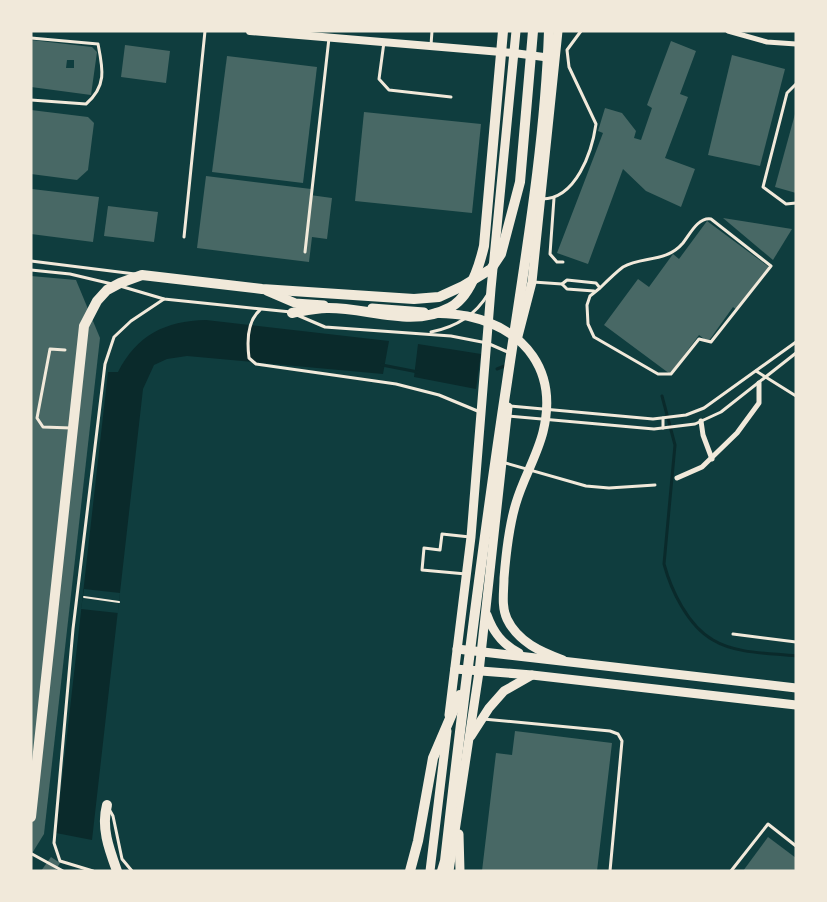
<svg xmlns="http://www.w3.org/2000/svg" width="827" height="902" viewBox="0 0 827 902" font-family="Figtree,sans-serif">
<rect width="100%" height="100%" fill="#0f3d3e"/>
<g fill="#0a2a2b">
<path d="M206,320L389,341L383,374L187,356L167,359L154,365L143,389L92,840L56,833L108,372H118C137,335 165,321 206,320Z"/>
<path d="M418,344L481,354L476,389L414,377Z"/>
</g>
<path fill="#0f3d3e" d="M84,589L120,593L118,613L81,609Z"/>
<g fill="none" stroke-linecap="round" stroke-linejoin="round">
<g stroke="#0a2a2b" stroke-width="3">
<path d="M382,365L418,372"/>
<path d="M497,369L507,365"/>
<path d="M662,396L675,445L664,564C671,590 688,626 713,640C736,654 770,653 796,656"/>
</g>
</g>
<g fill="#486865" fill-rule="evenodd">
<path d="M31,40L92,47L97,52L91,95L31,87ZM67,60H74V68H66Z"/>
<path d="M671,41L696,51L680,94L688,97L665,158L695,169L681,207L646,191L623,169L588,264L557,253L603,133L598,131L605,108L622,113L636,131L634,138L641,140L652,108L647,105Z"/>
<path d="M125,45L170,51L166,83L121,77Z"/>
<path d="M732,55L785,69L760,166L708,155Z"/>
<path d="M227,56L317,67L303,183L212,172Z"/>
<path d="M31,110L88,117L94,123L88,170L77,180L31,174Z"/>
<path d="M364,112L481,124L472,213L355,201Z"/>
<path d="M795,114H796V193L775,187Z"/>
<path d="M206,176L311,189L310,195L332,198L327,239L312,237L309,262L197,248Z"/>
<path d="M32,189L99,197L93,242L31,234Z"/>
<path d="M108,206L158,212L154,242L104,236Z"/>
<path d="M723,218L792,229L773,260Z"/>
<path d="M707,221L769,267L737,310L733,307L708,342L699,335L670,374L604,325L638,279L649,287L673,254L679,259Z"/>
<path d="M31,276L76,280L100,338L44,834L31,855Z"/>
<path d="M515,731L612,743L597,871H482L496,753L512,755Z"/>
<path d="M768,837L796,858V871H743Z"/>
<path d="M51,857L60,863L55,871H41Z"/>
</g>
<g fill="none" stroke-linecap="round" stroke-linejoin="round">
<path stroke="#f1e9da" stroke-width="2" d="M84,597L119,602"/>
<g stroke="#f1e9da" stroke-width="3">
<path d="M31,38L98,44C103,69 107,86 86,104L31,100"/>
<path d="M384,42L379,79L389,90L451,97"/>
<path d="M431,45L432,31"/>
<path d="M796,84L787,93L763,187L786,204L796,203"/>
<path d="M554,198L550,254L557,262H563"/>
<path d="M542,199C576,199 592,152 596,124L569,67L567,50L581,31"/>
<path d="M184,237L205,31"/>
<path d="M305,252L329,38"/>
<path d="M31,261L135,274"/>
<path d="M31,270L70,274L112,284"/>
<path d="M533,282L562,284L567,289L594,291"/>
<path d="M562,284L567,280L596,283L600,288L590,296L587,305L588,324L594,337L658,374H671L699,339L711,342L771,266L711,219C698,217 690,234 683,243C666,263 642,256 623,267C615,273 607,281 600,288"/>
<path d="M120,286L164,299L291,312"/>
<path d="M260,310C247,321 247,342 249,358L256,364L396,384L439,395L480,412"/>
<path d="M297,315L325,327L451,336L487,343L510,353"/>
<path d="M431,332C456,327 475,316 488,294"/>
<path d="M65,350L50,349L37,418L43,427L71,428"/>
<path d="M756,371L796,396"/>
<path d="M510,406L653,419L686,415L704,408L796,342"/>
<path d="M507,416L654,429L695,424L721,412L796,353"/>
<path d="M663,418V428"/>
<path d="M502,462L586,486L609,488L655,485"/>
<path d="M466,574L422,570L424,548L440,550L442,534L470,537"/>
<path d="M733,634L796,642"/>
<path d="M483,719L610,731L618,734L622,741L610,871"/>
<path d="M109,809L113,816L122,859L132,871"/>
<path d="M32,854L63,871"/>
<path d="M93,871L60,861L54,843L73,629L105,364L114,337L131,321L164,299"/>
<path d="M731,871L768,824L796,846"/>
</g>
<g stroke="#f1e9da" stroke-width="5">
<path d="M728,31L767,42L796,44"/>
<path d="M701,421L703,435L712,459"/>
<path d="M677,478L702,467L737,433L759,403V383"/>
</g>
<path stroke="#f1e9da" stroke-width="8" d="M250,31L514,53L551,58"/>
<g stroke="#f1e9da" stroke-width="9">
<path d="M267,291L295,303L324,305"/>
<path d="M372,308L424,312"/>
<path d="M436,313C446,314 457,314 467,316C526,329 558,371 543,432C537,456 523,479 516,503C509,526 506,553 504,578C504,591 501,606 507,619C518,642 541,652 563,660"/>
<path d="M517,340L532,282L558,31"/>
<path d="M487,615C493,632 502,644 519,653"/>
<path d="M457,649L796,688"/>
<path d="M455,669L532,675L796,705"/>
<path d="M449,715L471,537L491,289L516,31"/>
<path d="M471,736L489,708L504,691L532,675"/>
<path d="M459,834L460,871"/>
<path d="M430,871L447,731"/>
<path d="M449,871L479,672L508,407"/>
</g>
<g stroke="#f1e9da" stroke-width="10">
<path d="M292,313C303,311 315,308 327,308C366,307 412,328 449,308C470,298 479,267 484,246L503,31"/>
<path d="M107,805C101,828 109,849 117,871"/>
<path d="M31,817L84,326L97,301L107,290L120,283L142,275L262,289L414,299L439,297L463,286L491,269L501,254L520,182L533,31"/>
<path d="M410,871L418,841L433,758L460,695"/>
<path d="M442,871L445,861C463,701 483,541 507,382C524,265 545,149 549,31"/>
</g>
</g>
<rect width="827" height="902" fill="none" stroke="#f1e9da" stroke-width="65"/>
</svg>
